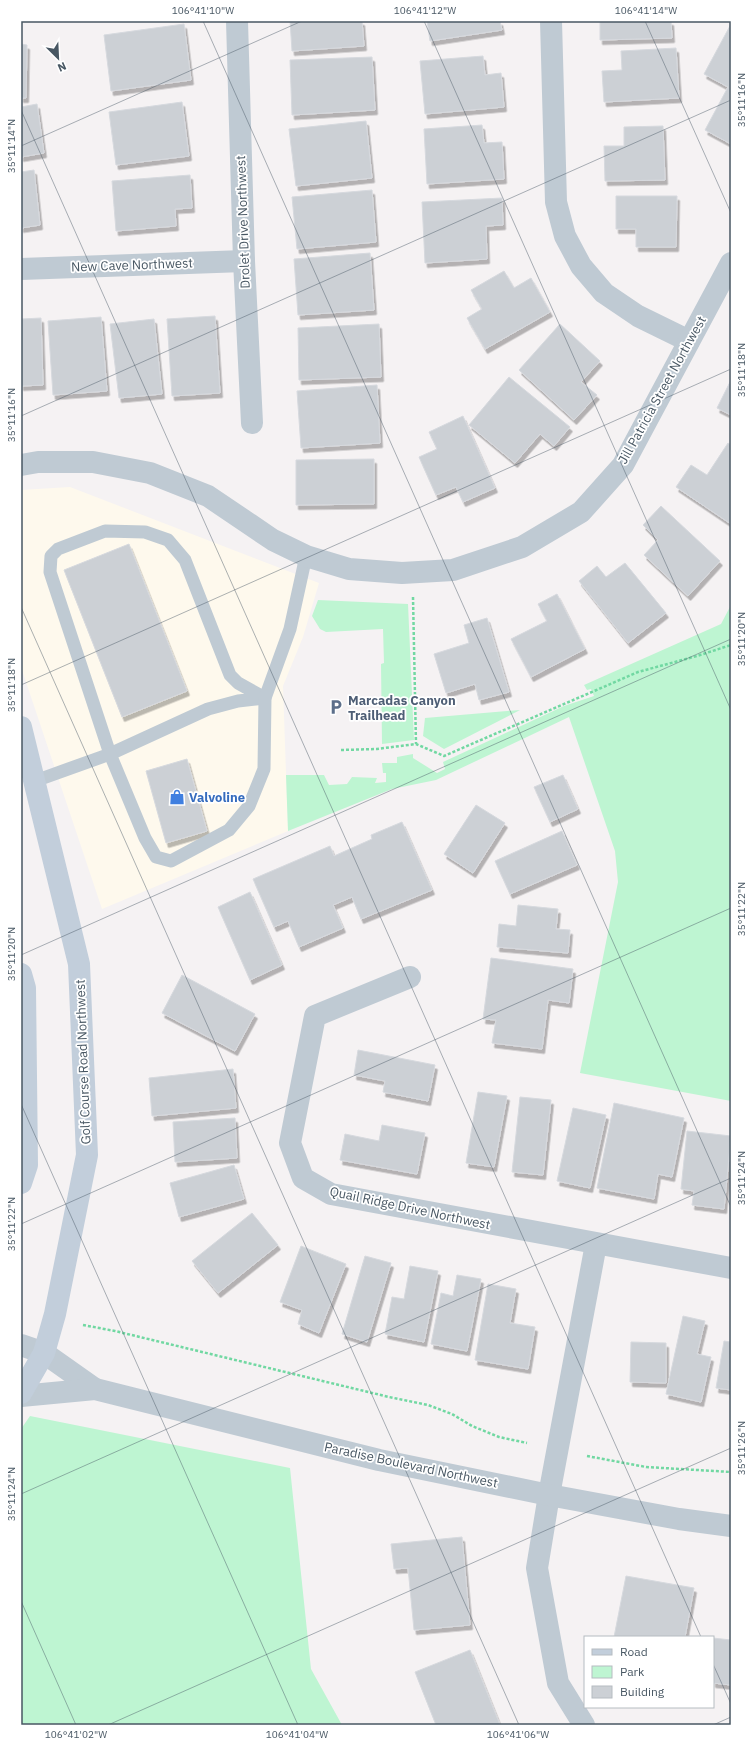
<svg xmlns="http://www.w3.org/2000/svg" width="752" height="1746" viewBox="0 0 752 1746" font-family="'IBM Plex Sans',sans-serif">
<defs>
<filter id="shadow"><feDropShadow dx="2.5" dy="4.5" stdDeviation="0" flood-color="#0004"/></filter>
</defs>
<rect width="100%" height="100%" fill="#f5f2f3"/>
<path fill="#fef9ed" d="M70,487L319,583L303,637L283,686L288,831L102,909L21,667V490Z"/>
<g fill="#bef5d2">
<path d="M318,600L408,604L414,740L382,744L381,664L384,663L383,629L326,632L320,629L312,616Z"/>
<path d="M731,605V1101L580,1073L618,882L615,851L569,717L436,780L392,789L288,831L286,775H324L329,785L347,784L352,777L377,778L375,783L386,782V773H383L382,763H397V757L413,754V758L437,773L445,769L443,762L564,706L594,696L591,689L587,690L584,685L721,624Z"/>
<path d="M520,710L444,749L423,736L425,718Z"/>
<path d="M30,1416L290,1468L311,1669L342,1725H21V1429Z"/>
</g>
<g fill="#ccd0d5" stroke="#d6d9de" filter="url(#shadow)">
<path d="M290,21H362L364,46L292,51Z"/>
<path d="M427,21H500L502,30L430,41Z"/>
<path d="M600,21H671L672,38L600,40Z"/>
<path d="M184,24L191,80L111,91L104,35Z"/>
<path d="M731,24V144L705,130L728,87L704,74Z"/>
<path d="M21,44L27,45L26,98H21Z"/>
<path d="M676,48L679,98L604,102L602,71L622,70L621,51Z"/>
<path d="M483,56L485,75L501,73L504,107L425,114L420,61Z"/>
<path d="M372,57L375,110L292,115L290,60Z"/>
<path d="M182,102L189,156L116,165L109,112Z"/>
<path d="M37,104L44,153L21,157V107Z"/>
<path d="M366,121L372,178L296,186L289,129Z"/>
<path d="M482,125L484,143L502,142L504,179L427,184L424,129Z"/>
<path d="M663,126L665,180L605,181L604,146H624V127Z"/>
<path d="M34,170L40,225L21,228V172Z"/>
<path d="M190,175L192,208L175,209L176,226L116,231L112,181Z"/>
<path d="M372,190L376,242L297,249L292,197Z"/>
<path d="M616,196H677L676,247H636V229H616Z"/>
<path d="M502,198L503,225L486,226L487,259L425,263L422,202Z"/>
<path d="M370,253L374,310L298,315L294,259Z"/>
<path d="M504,271L514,288L531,278L550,312L485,349L467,318L482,309L471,290Z"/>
<path d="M215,316L220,393L172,396L167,319Z"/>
<path d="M101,317L107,391L53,395L48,321Z"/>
<path d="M41,318L43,385L21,386V319Z"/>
<path d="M154,319L162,394L119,398L110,324Z"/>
<path d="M379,324L381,377L299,380L298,328Z"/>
<path d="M560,324L600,361L581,382L597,395L574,420L519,370Z"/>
<path d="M509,377L570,427L554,446L540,434L515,463L469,425Z"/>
<path d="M731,380V415L717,408Z"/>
<path d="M377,385L380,443L301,448L297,391Z"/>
<path d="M463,416L495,488L463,502L456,487L436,495L419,457L437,449L429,432Z"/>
<path d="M728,443L731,445V524L676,487L691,465L707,475Z"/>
<path d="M374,459V504L296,505V460Z"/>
<path d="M661,506L720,561L688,596L644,555L658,540L643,525Z"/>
<path d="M129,544L187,691L122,717L64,570Z"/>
<path d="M625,563L666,613L628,643L579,581L597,566L606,577Z"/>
<path d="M557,594L585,649L531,677L511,639L547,621L538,604Z"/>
<path d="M487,618L509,692L479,700L475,684L446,693L434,654L469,643L464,625Z"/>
<path d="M187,759L207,831L166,843L146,771Z"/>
<path d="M563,775L578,809L550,822L534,787Z"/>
<path d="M476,805L505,823L473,873L444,854Z"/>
<path d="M402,822L432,890L361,919L352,897L333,905L343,928L299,947L288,921L274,927L253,879L330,846L334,856L372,839L371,835Z"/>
<path d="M562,831L577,865L510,894L495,861Z"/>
<path d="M250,892L282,965L250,980L218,907Z"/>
<path d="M518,905L558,909L556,929L570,930L568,953L497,947L499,924L516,926Z"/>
<path d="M491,958L573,969L569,1003L548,1000L542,1049L492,1043L496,1020L483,1019Z"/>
<path d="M182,975L255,1014L235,1051L162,1013Z"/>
<path d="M358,1050L435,1065L428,1101L383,1092L385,1081L354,1075Z"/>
<path d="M233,1069L236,1108L152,1116L149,1078Z"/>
<path d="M478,1092L507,1096L494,1167L466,1163Z"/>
<path d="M520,1097L551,1100L543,1175L512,1172Z"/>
<path d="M614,1103L684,1118L672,1177L658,1174L654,1199L597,1188Z"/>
<path d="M573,1108L606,1115L590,1188L557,1181Z"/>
<path d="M235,1118L237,1158L175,1162L173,1122Z"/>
<path d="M382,1125L425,1133L417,1174L340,1160L345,1134L379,1141Z"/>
<path d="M687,1131L731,1136L724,1209L692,1205L694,1191L681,1189Z"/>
<path d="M234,1165L244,1199L179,1217L170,1183Z"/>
<path d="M252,1213L278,1245L218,1293L192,1261Z"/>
<path d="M301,1246L346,1264L319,1333L298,1324L302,1310L280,1302Z"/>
<path d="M365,1256L391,1263L367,1342L342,1334Z"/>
<path d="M410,1266L438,1271L424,1342L385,1334L392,1297L404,1299Z"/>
<path d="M457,1275L481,1279L467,1351L431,1344L441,1293L453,1296Z"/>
<path d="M488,1284L516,1289L510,1323L535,1327L528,1369L475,1360Z"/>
<path d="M683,1316L705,1321L697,1354L711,1357L701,1402L666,1394Z"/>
<path d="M724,1341L731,1342V1390L716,1388Z"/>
<path d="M631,1342L666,1343V1383L630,1382Z"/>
<path d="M462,1537L470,1625L414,1630L408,1568L394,1569L391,1544Z"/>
<path d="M626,1576L694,1588L685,1637H614Z"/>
<path d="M713,1638L731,1640V1685L713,1683Z"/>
<path d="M470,1650L500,1725H436L415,1672Z"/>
</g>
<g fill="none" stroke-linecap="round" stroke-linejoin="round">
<g stroke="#71d8a2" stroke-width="2.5" stroke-dasharray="3 2" stroke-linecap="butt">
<path d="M413,597L416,744"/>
<path d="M341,750L377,749L416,744L444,756L638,672L697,656L731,645"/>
<path d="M83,1325L115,1331L389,1397L428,1405L452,1414L472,1426L499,1437L527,1443"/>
<path d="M587,1456L646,1467L731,1472"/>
</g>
<g stroke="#bfcad3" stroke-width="13">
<path d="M105,531L145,532L168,540L185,560L230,675L238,683L265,698L238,701L208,709L110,754L50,572L51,556L58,549Z"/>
<path d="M35,781L110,754L145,838L156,857L171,861L229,830L249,806L264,769L265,698L290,629L306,556"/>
</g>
<g stroke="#bfcad3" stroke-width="22">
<path d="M237,21L244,261L252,423"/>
<path d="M551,21L556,202L565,236L581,266L604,293L638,316L689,341"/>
<path d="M21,269L244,261"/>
<path d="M21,465L38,462H93L150,473L208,496L273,540L306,556L349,569L402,573L453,570L522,547L581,512L623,465L731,263"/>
<path d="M410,977L315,1016L290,1143L303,1178L331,1194L731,1268"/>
<path d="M584,1725L558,1683L537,1568L549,1495L596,1244"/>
</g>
<g stroke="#bfcad3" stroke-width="22">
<path d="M21,1345L44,1353L95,1389"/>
<path d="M21,1396L95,1389L379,1460L549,1495L679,1519L731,1526"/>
</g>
<g stroke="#c2cedb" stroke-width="22">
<path d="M21,727L79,964L87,1155L55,1314L44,1353L21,1393"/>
<path d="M21,974L25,988L27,1165L21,1183"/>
</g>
</g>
<path fill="none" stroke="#485763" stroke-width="1" stroke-opacity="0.45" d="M203,21L731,1207M424,21L731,710M645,21L731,213M21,110L701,1637M21,146L302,21M21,416L731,100M21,607L519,1725M21,685L731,369M21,955L731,639M21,1104L298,1725M21,1224L731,908M21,1494L731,1178M21,1601L76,1725M713,1664L731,1704M108,1725L731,1448M713,1725L731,1717"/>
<defs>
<symbol id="parking-bare" viewBox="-9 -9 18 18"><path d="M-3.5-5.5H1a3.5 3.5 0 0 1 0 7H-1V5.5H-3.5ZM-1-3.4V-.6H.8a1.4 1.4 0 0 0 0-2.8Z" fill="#5c6f8a" stroke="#fff" stroke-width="2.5" paint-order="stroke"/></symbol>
<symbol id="shop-bare" viewBox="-9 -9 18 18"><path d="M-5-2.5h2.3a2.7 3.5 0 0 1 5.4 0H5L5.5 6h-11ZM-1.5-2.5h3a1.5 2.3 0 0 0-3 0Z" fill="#3f7fe0" stroke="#fff" stroke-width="2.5" paint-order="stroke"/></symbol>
</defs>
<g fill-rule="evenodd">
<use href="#parking-bare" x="325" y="696" width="22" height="22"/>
<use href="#shop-bare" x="166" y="786" width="22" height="22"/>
</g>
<g text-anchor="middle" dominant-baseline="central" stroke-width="3.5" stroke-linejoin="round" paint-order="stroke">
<g font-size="13" fill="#485763" stroke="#fff">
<text transform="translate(243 222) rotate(-92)">Drolet Drive Northwest</text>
<text transform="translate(132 265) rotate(-2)">New Cave Northwest</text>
<text transform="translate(662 390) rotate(-61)">Jill Patricia Street Northwest</text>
<text transform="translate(83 1062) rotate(-92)">Golf Course Road Northwest</text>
<text transform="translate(410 1208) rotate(12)">Quail Ridge Drive Northwest</text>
<text transform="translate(411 1465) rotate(12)">Paradise Boulevard Northwest</text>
</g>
<g font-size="13" font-weight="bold" fill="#4e5e75" stroke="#fff" text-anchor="start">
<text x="348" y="700">Marcadas Canyon<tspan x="348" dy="15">Trailhead</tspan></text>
</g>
<g font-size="13" font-weight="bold" fill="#366cbe" stroke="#fff" text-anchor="start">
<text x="189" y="797">Valvoline</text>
</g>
</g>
<rect width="752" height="1746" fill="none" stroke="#ffffff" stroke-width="44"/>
<rect x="584" y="1636" width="130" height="72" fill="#ffffff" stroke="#b6bcc1"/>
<rect x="592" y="1649" width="20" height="6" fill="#c2cedb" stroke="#b6bcc1"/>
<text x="620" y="1656" font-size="12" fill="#485763">Road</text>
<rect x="592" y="1666" width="20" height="12" fill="#bef5d2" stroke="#b6bcc1"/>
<text x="620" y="1676" font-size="12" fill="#485763">Park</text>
<rect x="592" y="1686" width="20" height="12" fill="#ccd0d5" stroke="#b6bcc1"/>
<text x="620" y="1696" font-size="12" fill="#485763">Building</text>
<g transform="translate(58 58) rotate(156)" stroke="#ffffff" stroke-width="3" paint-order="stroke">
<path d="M0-3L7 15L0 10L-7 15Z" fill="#485763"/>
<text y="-6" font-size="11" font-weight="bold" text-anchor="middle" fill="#485763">N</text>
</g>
<rect x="22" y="22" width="708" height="1702" fill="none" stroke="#485763" stroke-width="1.5"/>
<g font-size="10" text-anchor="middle" fill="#485763">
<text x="203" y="14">106°41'10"W</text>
<text x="425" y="14">106°41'12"W</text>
<text x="646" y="14">106°41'14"W</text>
<text transform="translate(741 100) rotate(-90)" y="4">35°11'16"N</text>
<text transform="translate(11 146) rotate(-90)" y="4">35°11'14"N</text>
<text transform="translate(741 370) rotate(-90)" y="4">35°11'18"N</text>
<text transform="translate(11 415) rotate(-90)" y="4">35°11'16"N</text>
<text transform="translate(741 639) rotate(-90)" y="4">35°11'20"N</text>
<text transform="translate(11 685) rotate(-90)" y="4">35°11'18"N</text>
<text transform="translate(741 909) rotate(-90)" y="4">35°11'22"N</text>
<text transform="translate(11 954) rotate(-90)" y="4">35°11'20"N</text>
<text transform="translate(741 1178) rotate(-90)" y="4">35°11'24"N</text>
<text transform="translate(11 1224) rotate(-90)" y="4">35°11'22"N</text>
<text transform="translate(741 1448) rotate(-90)" y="4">35°11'26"N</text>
<text transform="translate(11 1494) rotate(-90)" y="4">35°11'24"N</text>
<text x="76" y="1738">106°41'02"W</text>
<text x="297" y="1738">106°41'04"W</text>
<text x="518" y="1738">106°41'06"W</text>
</g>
</svg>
